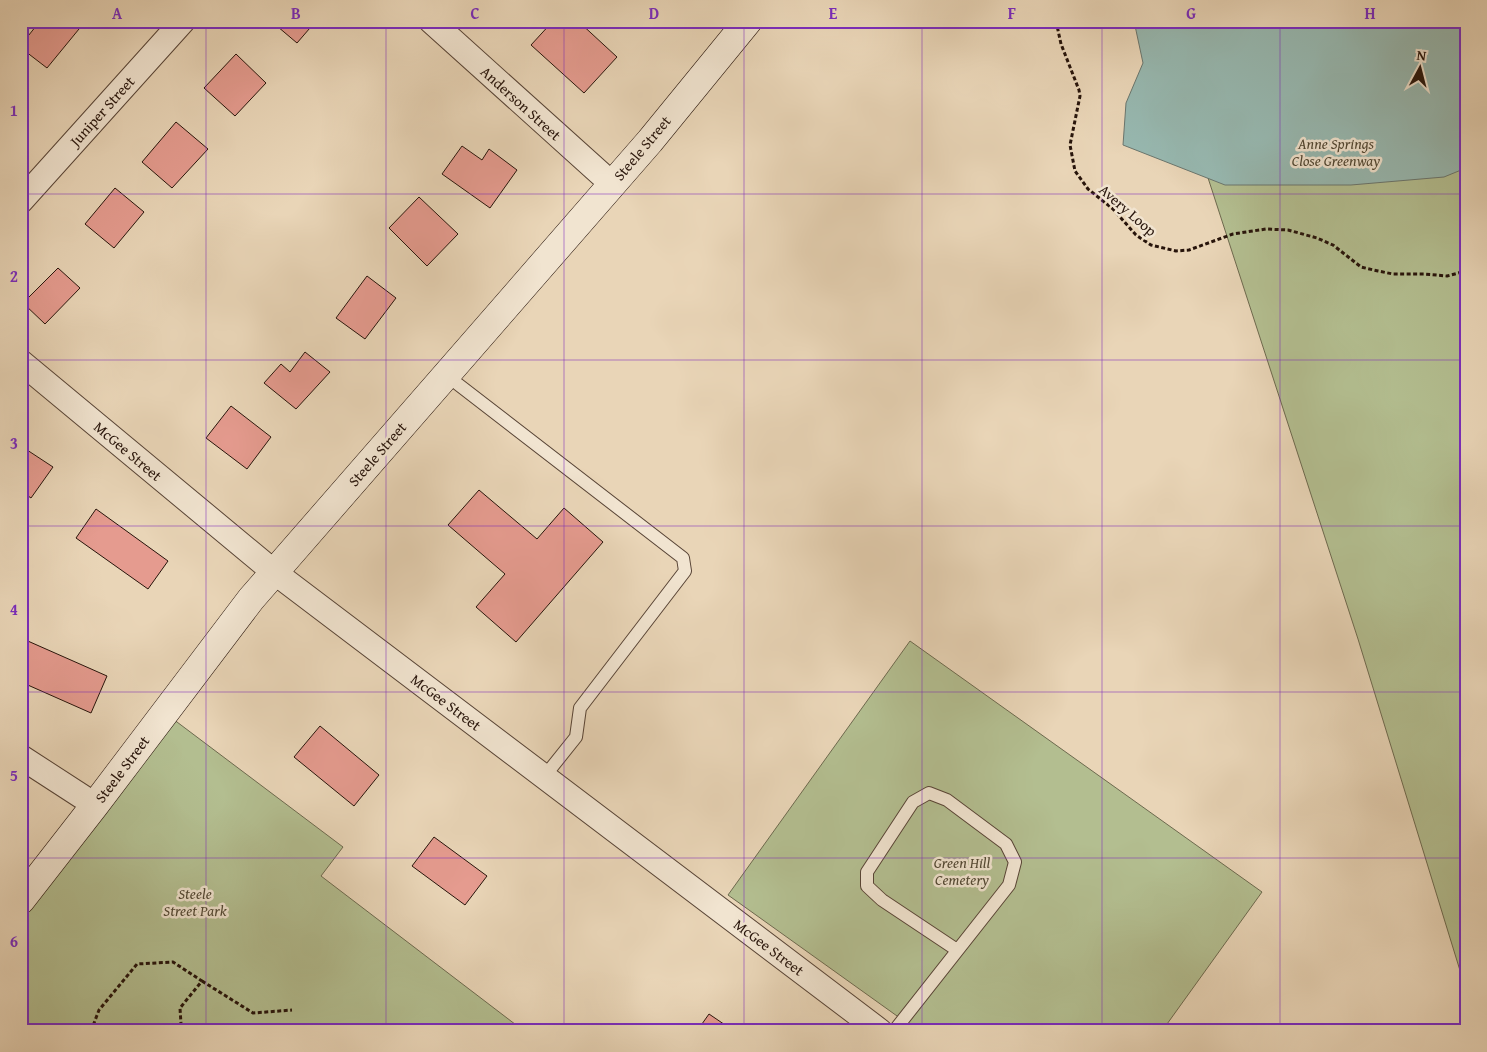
<svg xmlns="http://www.w3.org/2000/svg" width="1487" height="1052" viewBox="0 0 1487 1052" font-family="'Gentium Book Plus',serif">
<rect width="100%" height="100%" fill="#e9d5b7"/>
<filter id="stains"><feTurbulence type="fractalNoise" baseFrequency=".004" numOctaves="4"/><feColorMatrix values="0 0 0 0 .2 0 0 0 0 .09 0 0 0 0 .02 0 0 0 .5 -.17"/></filter>
<radialGradient id="worn" r=".72"><stop offset=".6" stop-color="#630" stop-opacity="0"/><stop offset="1" stop-color="#630" stop-opacity=".3"/></radialGradient>
<g fill="#b3be90" stroke="#6d694e">
<path d="M1157,21H1466V990L1358,639Z"/>
<path d="M910,641L1262,892L1162,1031H918L728,895Z"/>
<path d="M173,719L343,847L321,876L524,1031H21V917Z"/>
</g>
<path fill="#97b8b0" stroke="#6a766e" d="M1134,21H1466V168L1444,177L1351,185H1225L1123,145L1126,103L1143,63Z"/>
<g fill="#e59b8f" stroke="#27140b">
<path d="M40,21H69L79,29L47,68L21,48V45Z"/>
<path d="M271,21H316L297,43Z"/>
<path d="M553,21H578L617,57L584,93L531,45Z"/>
<path d="M628,21H642L636,28Z"/>
<path d="M236,54L266,83L235,116L204,88Z"/>
<path d="M176,122L208,149L172,188L142,162Z"/>
<path d="M462,146L482,160L489,149L517,170L490,208L442,174Z"/>
<path d="M115,188L144,212L114,248L85,224Z"/>
<path d="M419,197L458,234L427,266L389,228Z"/>
<path d="M58,268L80,288L45,324L23,303Z"/>
<path d="M367,276L396,298L365,339L336,318Z"/>
<path d="M305,352L330,372L296,409L264,383L281,364L290,372Z"/>
<path d="M231,406L271,437L247,469L206,438Z"/>
<path d="M21,446L53,467L31,498L21,491Z"/>
<path d="M479,490L537,539L564,508L603,542L516,642L476,607L505,574L448,525Z"/>
<path d="M96,509L168,561L148,589L76,538Z"/>
<path d="M21,638L107,676L91,713L21,682Z"/>
<path d="M320,726L379,775L354,806L294,757Z"/>
<path d="M434,837L487,876L465,905L412,866Z"/>
<path d="M709,1014L734,1031H697Z"/>
</g>
<g fill="none" stroke-linecap="round" stroke-linejoin="round">
<defs>
<g id="lane">
<path d="M446,375L683,558L685,571L580,708L576,737L544,777"/>
<path d="M894,1031L1009,885L1015,862L1006,844L947,800L929,793L913,802L867,872V886L882,900L957,950"/>
</g>
<g id="street">
<path d="M431,21L612,184"/>
<path d="M21,201L183,21"/>
<path d="M21,362L274,572L880,1031"/>
<path d="M21,757L95,805"/>
</g>
<path id="secondary" d="M21,900L95,805L251,599L650,141L748,21"/>
</defs>
<use href="#lane" stroke="#584436" stroke-width="14"/>
<use href="#street" stroke="#584436" stroke-width="26"/>
<use href="#secondary" stroke="#27140b" stroke-width="29"/>
<g stroke="#27140b" stroke-width="3" stroke-dasharray="4 2.5" stroke-linecap="butt">
<path d="M1056,21L1061,44L1079,90L1080,96L1070,145L1075,171L1088,189L1113,209L1136,235L1151,245L1176,251L1189,250L1233,234L1266,229L1288,230L1317,238L1333,245L1361,267L1378,271L1393,274H1424L1447,276L1466,271"/>
<path d="M202,981L253,1013L292,1010"/>
<path d="M91,1031L99,1010L137,964L173,962L202,981L180,1008L181,1024L189,1031"/>
</g>
<use href="#lane" stroke="#f1e4d0" stroke-width="12"/>
<use href="#street" stroke="#f1e4d0" stroke-width="24"/>
<use href="#secondary" stroke="#f1e4d0" stroke-width="28"/>
</g>
<path fill="none" stroke="#7b2cbf" stroke-width="1" stroke-opacity="0.55" d="M206,21V1031M386,21V1031M564,21V1031M744,21V1031M922,21V1031M1102,21V1031M1280,21V1031M21,194H1466M21,360H1466M21,526H1466M21,692H1466M21,858H1466"/>
<g text-anchor="middle" dominant-baseline="central" stroke-width="5" stroke-linejoin="round" paint-order="stroke">
<g font-size="15" fill="#27140b" stroke="#f1e4d0">
<text transform="translate(521 103) rotate(42)">Anderson Street</text>
<text transform="translate(102 111) rotate(-48)">Juniper Street</text>
<text transform="translate(642 148) rotate(-50)">Steele Street</text>
<text transform="translate(1128 210) rotate(41)">Avery Loop</text>
<text transform="translate(128 451) rotate(40)">McGee Street</text>
<text transform="translate(377 454) rotate(-49)">Steele Street</text>
<text transform="translate(446 702) rotate(37)">McGee Street</text>
<text transform="translate(122 769) rotate(-53)">Steele Street</text>
<text transform="translate(769 947) rotate(37)">McGee Street</text>
</g>
<g font-size="15" font-style="italic" fill="#514733" stroke="#f1e4d0">
<text x="1336" y="143">Anne Springs<tspan x="1336" dy="17">Close Greenway</tspan></text>
<text x="962" y="862">Green Hill<tspan x="962" dy="17">Cemetery</tspan></text>
<text x="195" y="893">Steele<tspan x="195" dy="17">Street Park</tspan></text>
</g>
</g>
<rect width="1487" height="1052" fill="none" stroke="#e9d5b7" stroke-width="55"/>
<g transform="translate(1420 68) rotate(7)" stroke="#f1e4d0" stroke-width="4" paint-order="stroke">
<path d="M0-4L9 19L0 12L-9 19Z" fill="#27140b"/>
<text y="-8" font-size="14" font-weight="bold" text-anchor="middle" fill="#27140b">N</text>
</g>
<rect x="28" y="28" width="1432" height="996" fill="none" stroke="#7b2cbf" stroke-width="2"/>
<g font-size="16" text-anchor="middle" font-weight="bold" fill="#7b2cbf">
<text x="117" y="19">A</text>
<text x="296" y="19">B</text>
<text x="475" y="19">C</text>
<text x="654" y="19">D</text>
<text x="833" y="19">E</text>
<text x="1012" y="19">F</text>
<text x="1191" y="19">G</text>
<text x="1370" y="19">H</text>
<text x="14" y="116">1</text>
<text x="14" y="282">2</text>
<text x="14" y="449">3</text>
<text x="14" y="615">4</text>
<text x="14" y="781">5</text>
<text x="14" y="947">6</text>
</g>
<rect width="100%" height="100%" filter="url(#stains)"/>
<rect width="100%" height="100%" fill="url(#worn)"/>
</svg>
